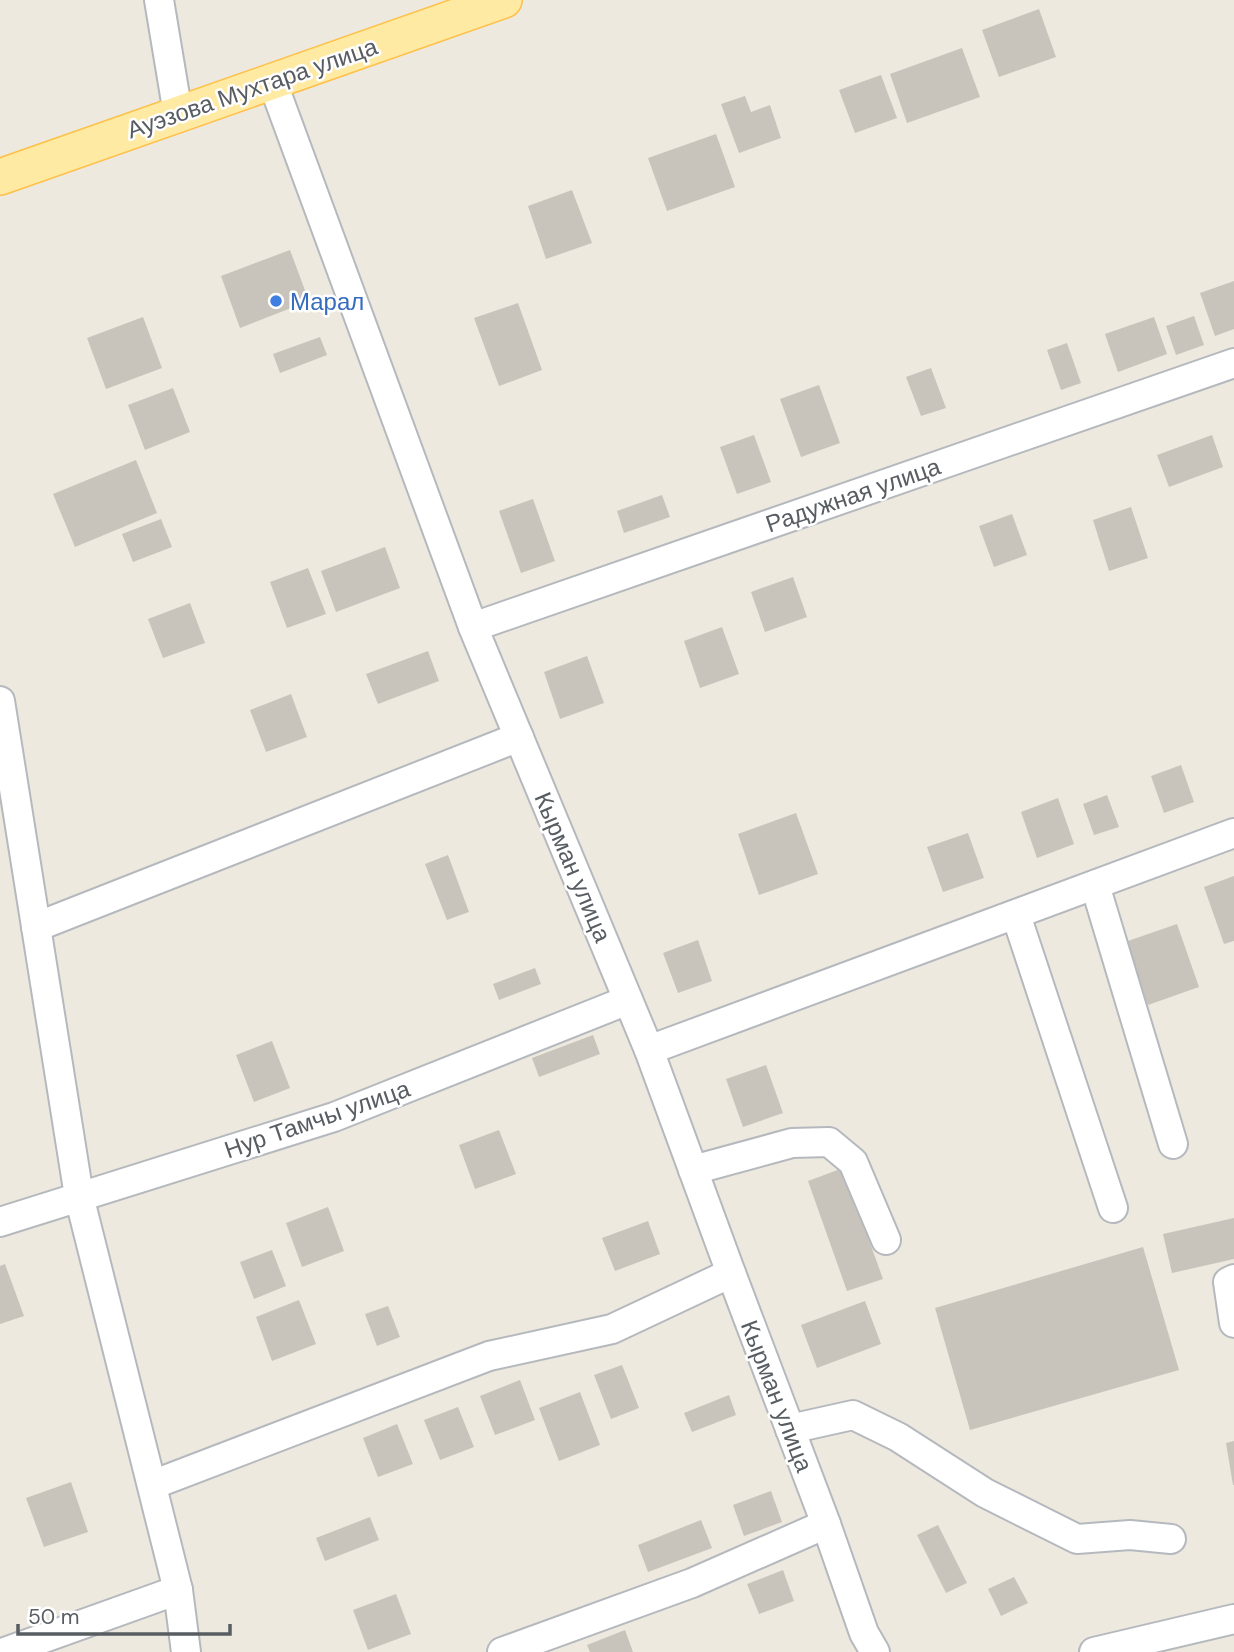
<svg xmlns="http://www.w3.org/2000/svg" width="1234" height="1652" viewBox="0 0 1234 1652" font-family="'DM Sans',sans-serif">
<rect width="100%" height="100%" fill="#ede9df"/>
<g fill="#c8c4bc">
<path d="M1039,9L1056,57L999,77L982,30Z"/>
<path d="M962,48L980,97L907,123L890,74Z"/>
<path d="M881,75L897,118L855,133L839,90Z"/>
<path d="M745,96L751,112L770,105L781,138L739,153L721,104Z"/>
<path d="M716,134L735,187L667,211L648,158Z"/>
<path d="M572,190L592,243L546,259L528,206Z"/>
<path d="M290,250L309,301L240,328L221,276Z"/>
<path d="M1234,281V329L1215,336L1200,293Z"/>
<path d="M518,303L542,370L499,386L474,318Z"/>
<path d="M1194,316L1204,345L1176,355L1166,326Z"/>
<path d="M143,317L162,368L106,389L87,338Z"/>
<path d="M1154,317L1167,354L1118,372L1105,334Z"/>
<path d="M320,337L327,355L280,373L273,354Z"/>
<path d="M1067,343L1081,383L1061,390L1047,350Z"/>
<path d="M931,368L946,408L921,416L906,377Z"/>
<path d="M819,385L840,443L801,457L780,399Z"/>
<path d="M173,388L190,432L145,450L128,405Z"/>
<path d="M754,435L771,482L737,494L720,447Z"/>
<path d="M1212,435L1223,467L1169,487L1157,455Z"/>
<path d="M136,460L157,513L75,547L53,494Z"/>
<path d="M662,495L670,517L624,533L617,511Z"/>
<path d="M533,499L555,561L521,573L499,511Z"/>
<path d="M1131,507L1148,558L1109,571L1093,520Z"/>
<path d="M1012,514L1027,555L994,567L979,526Z"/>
<path d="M161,519L172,547L133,562L122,534Z"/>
<path d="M385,547L400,588L336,612L321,571Z"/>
<path d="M308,568L326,614L287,628L270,582Z"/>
<path d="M793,577L807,617L765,632L751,592Z"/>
<path d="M190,603L205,643L163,658L148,619Z"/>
<path d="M722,627L739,674L700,688L684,641Z"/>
<path d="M428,651L439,681L378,704L366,674Z"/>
<path d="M587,656L604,703L560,719L544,672Z"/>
<path d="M291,694L307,737L266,752L250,710Z"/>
<path d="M1181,765L1194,802L1164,813L1151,776Z"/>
<path d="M1107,795L1119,827L1094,835L1083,804Z"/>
<path d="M1058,798L1074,844L1037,858L1021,812Z"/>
<path d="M796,813L818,874L759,895L738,834Z"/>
<path d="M968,833L984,878L943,892L927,847Z"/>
<path d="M448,855L469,912L447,920L425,864Z"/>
<path d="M1234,876V941L1224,944L1204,887Z"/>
<path d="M1177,924L1199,987L1148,1005L1125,942Z"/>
<path d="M698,940L712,981L678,993L663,953Z"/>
<path d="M535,968L541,984L499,1000L493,984Z"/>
<path d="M593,1035L600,1054L539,1077L532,1058Z"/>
<path d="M272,1041L290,1088L254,1102L236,1055Z"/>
<path d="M766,1065L783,1113L743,1127L726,1079Z"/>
<path d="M499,1130L516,1174L475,1189L459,1145Z"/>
<path d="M843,1168L883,1279L847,1291L808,1181Z"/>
<path d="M328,1207L344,1251L302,1267L286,1223Z"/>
<path d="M1234,1218V1259L1172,1273L1163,1234Z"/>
<path d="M648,1221L660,1254L615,1271L602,1238Z"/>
<path d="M1143,1247L1179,1370L970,1430L935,1308Z"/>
<path d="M272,1250L286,1286L254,1299L240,1262Z"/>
<path d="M5,1264L24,1316L0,1324V1266Z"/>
<path d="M299,1300L316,1344L272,1361L256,1317Z"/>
<path d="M865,1301L881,1344L817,1368L801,1325Z"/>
<path d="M388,1306L400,1337L377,1346L365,1314Z"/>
<path d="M622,1365L639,1408L611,1419L594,1375Z"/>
<path d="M520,1380L535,1420L495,1435L480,1396Z"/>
<path d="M580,1392L600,1445L559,1461L539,1408Z"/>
<path d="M729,1395L736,1415L692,1432L684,1413Z"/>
<path d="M458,1407L474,1447L440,1460L424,1420Z"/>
<path d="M397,1424L413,1464L378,1477L363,1438Z"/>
<path d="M1234,1441V1485H1233L1226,1443Z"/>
<path d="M71,1482L88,1532L44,1547L26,1498Z"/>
<path d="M771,1491L782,1522L744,1536L733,1505Z"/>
<path d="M370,1517L379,1540L325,1561L316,1538Z"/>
<path d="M701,1520L712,1548L648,1572L638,1545Z"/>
<path d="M938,1525L967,1583L946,1593L917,1535Z"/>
<path d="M783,1570L794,1601L759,1614L747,1584Z"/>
<path d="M1014,1577L1028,1603L1001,1616L988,1589Z"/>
<path d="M396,1594L411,1634L368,1650L353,1610Z"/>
<path d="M625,1630L633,1652H590L587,1645Z"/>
</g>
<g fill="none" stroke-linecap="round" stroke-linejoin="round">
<defs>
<g id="minor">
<path d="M159,0L178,114"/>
<path d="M272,81L473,627L649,1050L731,1273L826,1524L864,1633L875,1652"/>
<path d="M473,627L1234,363"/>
<path d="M0,701L79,1196L178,1590L186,1652"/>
<path d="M1095,885L1173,1144"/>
<path d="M1016,915L1113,1208"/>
<path d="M36,927L519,737"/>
<path d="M649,1050L1234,833"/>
<path d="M693,1170L792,1143L829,1142L853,1162L886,1240"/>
<path d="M0,1222L334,1117L628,1000"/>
<path d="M1234,1279L1228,1282L1234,1323"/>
<path d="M790,1429L853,1415L898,1437L985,1493L1077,1539L1130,1535L1171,1539"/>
<path d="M152,1485L489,1356L612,1329L731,1273"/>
<path d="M5,1652L178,1590"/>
<path d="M502,1652L692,1583L826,1524"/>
<path d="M1094,1652L1234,1619"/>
</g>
<path id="major" d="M0,177L504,0"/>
</defs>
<use href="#minor" stroke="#b5b9be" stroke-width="32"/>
<use href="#major" stroke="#fec048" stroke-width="38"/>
<use href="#minor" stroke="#fff" stroke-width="28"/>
<use href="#major" stroke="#ffeaa3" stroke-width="35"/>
</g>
<circle fill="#3f7fe0" stroke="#fff" stroke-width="2.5" cx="276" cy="301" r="7"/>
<g text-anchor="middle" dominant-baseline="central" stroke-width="5" stroke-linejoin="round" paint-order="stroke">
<g font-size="24" fill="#585d62" stroke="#fff">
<text transform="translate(252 88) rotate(-19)">Ауэзова Мухтара улица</text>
<text transform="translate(853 495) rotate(-19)">Радужная улица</text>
<text transform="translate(573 867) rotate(67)">Кырман улица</text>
<text transform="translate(317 1119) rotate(-19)">Нур Тамчы улица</text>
<text transform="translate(777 1396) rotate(69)">Кырман улица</text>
</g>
<g font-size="24" fill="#366cbe" stroke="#fff" text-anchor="start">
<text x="290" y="301">Марал</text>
</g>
</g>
<path d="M18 1624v10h212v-10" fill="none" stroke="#585d62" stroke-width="3.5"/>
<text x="28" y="1624" font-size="21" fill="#585d62" stroke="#ffffff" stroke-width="5" paint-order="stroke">50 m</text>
</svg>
